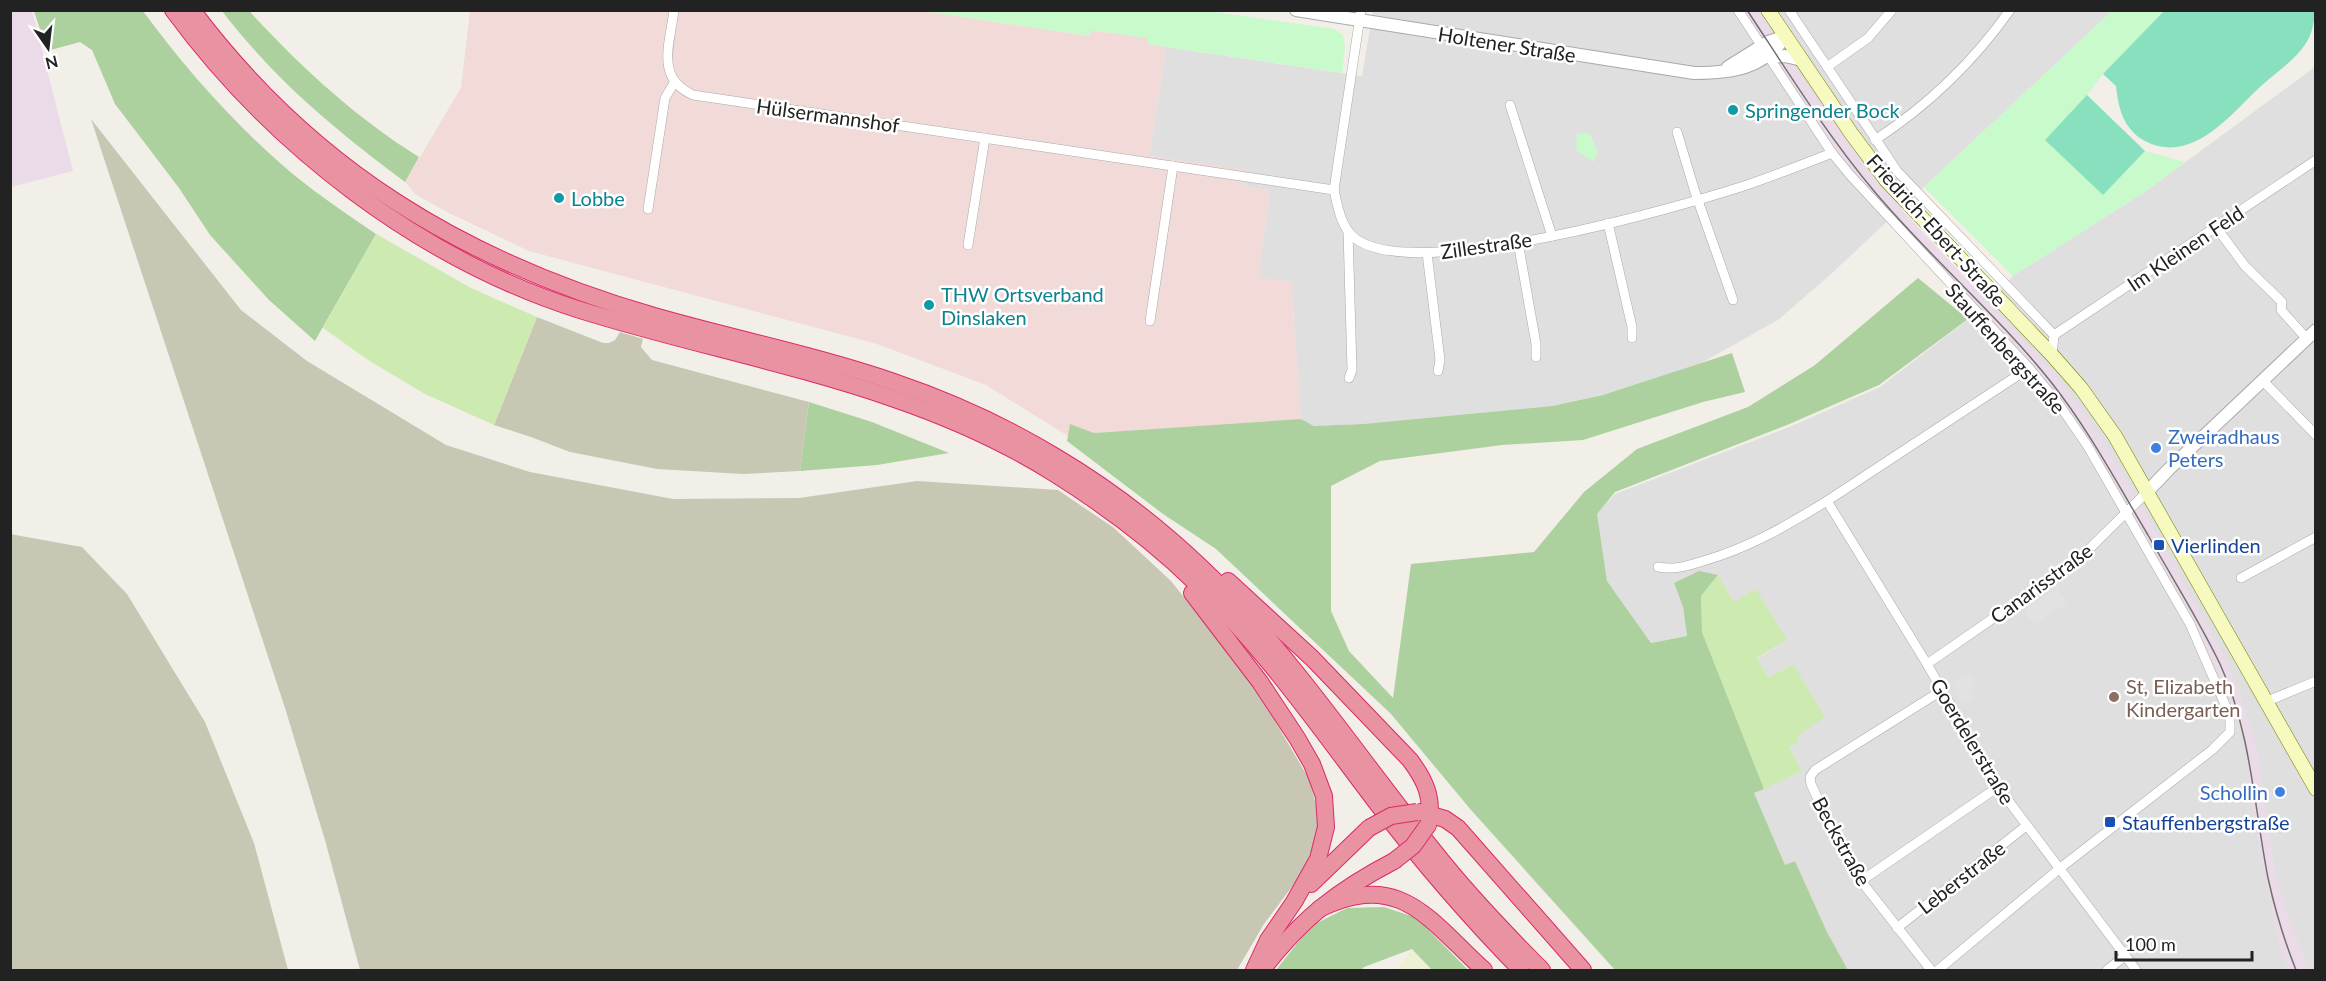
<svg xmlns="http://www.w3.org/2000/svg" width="2326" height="981" viewBox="0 0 2326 981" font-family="Lato,sans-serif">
<rect width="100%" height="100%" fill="#f2efe9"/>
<g fill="#e0dfdf">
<path d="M1373,11H2112L1830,275L1778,320L1703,362L1652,381L1603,395L1552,406L1363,424L1314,426L1301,419L1291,282L1258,278L1270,190L1242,186L1245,170L1149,156L1166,47L1362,76Z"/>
<path d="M2315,67V970H1848L1827,932L1795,861L1785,866L1754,793L1802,771L1789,747L1796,736L1793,664L1768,679L1757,659L1787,640L1734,602L1718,575L1674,583L1683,607L1687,636L1651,643L1607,581L1596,514L1615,494L1794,425L1880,387L1966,321L2013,276L2146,191Z"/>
</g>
<path fill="#f2dad9" d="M470,11H922L1090,36L1091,30L1148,38L1147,44L1166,47L1149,156L1245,169L1242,186L1270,190L1258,277L1291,282L1301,419L1094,433L1070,425L1068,436L986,385L877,344L529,251L445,211L415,194L405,182L461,88Z"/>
<g fill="#ebdbe8">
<path d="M10,11H32L73,171L11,187Z"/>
<path d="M1744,11H1758L1799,73L1880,186L2053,372L2079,406L2109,451L2179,571V575L2225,658L2238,688L2257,748L2275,872L2288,916L2309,970H2289L2281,952L2255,824L2246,751L2241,727L2228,692L2191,617L2171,581L2163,575L2133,519L2135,517L2044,380L2007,338L1871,194L1820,129Z"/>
</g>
<g fill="#c7c7b4">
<path d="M91,119L241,310L307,361L446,445L530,472L673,499L799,498L917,481L1058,490L1114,528L1171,581L1255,687L1309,779L1320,819L1317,840L1303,872L1264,924L1237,970H360L325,840L285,708Z"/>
<path d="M537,317L603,343H609L615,340L620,332L643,339L641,347L652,360L809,402L800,471L743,474L657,469L570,452L531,437L494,425Z"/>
<path d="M10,534L82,547L127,594L205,722L254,843L288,970H11Z"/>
</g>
<path fill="#eef0d5" d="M1412,949L1432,970H1397Z"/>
<g fill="#cdebb0">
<path d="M376,234L471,288L537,317L494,425L425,394L368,360L323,328Z"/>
<path d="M1718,575L1734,602L1756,589L1787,640L1757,658L1768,678L1793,664L1825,717L1797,736L1799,741L1789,747L1802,771L1764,789L1702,632L1701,596Z"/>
</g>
<g fill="#add19e">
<path d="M34,11H143C187,71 237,127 294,175C320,196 348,215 376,234L315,341L269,300L210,235L179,188L115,104L92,50L80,42L47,51Z"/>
<path d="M222,11H251V13C302,68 355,117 419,157L405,182C334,129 276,81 222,11Z"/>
<path d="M1918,278L1968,319L1879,385L1787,425L1615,492L1597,514L1607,581L1651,643L1687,636L1683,607L1674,583L1699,571L1718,575L1701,596L1702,632L1764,789L1754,793L1785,865L1795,861L1827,932L1848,970H1615L1471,810L1391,714L1216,549L1163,514L1067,441L1070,424L1094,433L1301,419L1314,426L1363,424L1552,406L1603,395L1732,353L1745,392L1703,402L1583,440L1502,445L1380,461L1331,486V611L1349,651L1393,698L1411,564L1534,552L1584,492L1637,449L1748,407L1815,365Z"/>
<path d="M809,402L872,422L949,453L877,465L800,471Z"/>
<path d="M1384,907L1417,918L1468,970H1432L1412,949L1364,967L1361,970H1276L1311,926L1347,908Z"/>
</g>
<g fill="#c8facc">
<path d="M922,11L1201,10L1334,29L1343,35L1345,48L1342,73L1147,44V38L1091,30L1090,36Z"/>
<path d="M2112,11H2164L2103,74L2087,95L2103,195L2145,151L2185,162L2146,191L2013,276L1924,187Z"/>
<path d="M1577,133L1590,134L1598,153L1593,162L1576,150Z"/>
</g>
<g fill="#88e0be">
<path d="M2164,11L2315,10V11C2314,23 2312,36 2304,46C2295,60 2273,75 2260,87C2229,116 2192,165 2145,141C2124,130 2118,108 2116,86L2103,74Z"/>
<path d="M2087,95L2145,151L2103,195L2045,140Z"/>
</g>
<g fill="#e2e2e2">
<path d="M2057,588L2067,603L2036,623L2027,616L2025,609Z"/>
<path d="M1971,673L1976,684L1971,688L1975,697L1962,704L1951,683Z"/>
</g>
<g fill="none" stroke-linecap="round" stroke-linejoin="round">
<defs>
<g id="minor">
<path d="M674,10C670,44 655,78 693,95L1334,190"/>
<path d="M1361,10L1334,190C1338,208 1341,228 1356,239C1416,283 1676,208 1747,185C1776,175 1804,164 1832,153"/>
<path d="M1738,10L1832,153L1850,175L2029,368L2058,403L2087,445L2190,624L2230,716V732L2212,750L2059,869L1938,970"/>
<path d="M1789,10L1897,171L2054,335L2052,355"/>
<path d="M1827,67L1868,38L1892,10"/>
<path d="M1510,105L1552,236"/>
<path d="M1677,132L1695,192L1733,300"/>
<path d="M1875,140C1927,106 1974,61 2010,10"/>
<path d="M648,209L665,98L674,83"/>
<path d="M1608,223L1632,327V338"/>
<path d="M2216,227L2245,266L2282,302L2281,310L2307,339"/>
<path d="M1348,231L1352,370L1349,378"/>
<path d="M1518,242L1536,344V357"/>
<path d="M968,245L985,138"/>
<path d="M1427,253L1440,360L1438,371"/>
<path d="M1150,321L1173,166"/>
<path d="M2054,335L2316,160"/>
<path d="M2029,368L1827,501L1927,664L1998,787L2136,970"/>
<path d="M2263,381L2316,435"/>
<path d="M1658,567C1675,570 1687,566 1703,561C1749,548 1786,526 1827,501"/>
<path d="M2241,578L2316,537"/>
<path d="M1927,664L2079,559L2147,492"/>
<path d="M2265,702L2316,681"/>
<path d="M1861,881L1998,787"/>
<path d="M1897,928L2026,826"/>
<path d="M1931,970L1861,881L1835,836L1811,784L1810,777L1815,770L1941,691"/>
<path d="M2107,970L2125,956"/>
</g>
<g id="tertiary">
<path d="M1296,10L1694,73C1733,73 1762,69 1786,36"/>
<path d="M1768,57L1785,56L1802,60"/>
<path d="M1728,67L1768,42L1786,36"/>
<path d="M2147,492L2169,469L2316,330"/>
</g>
<path id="secondary" d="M1768,10L1851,133L1886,180L2052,355L2081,388L2115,436L2316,789"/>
<g id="motorway">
<path d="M173,10C272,145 419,259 580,310C740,360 912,383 1055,474C1106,506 1154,542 1197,584C1265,649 1319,727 1376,802C1421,861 1469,917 1521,970"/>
<path d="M192,10C312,170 464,261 654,316C734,339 815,355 894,382C950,401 1005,426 1056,457C1130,501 1196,557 1253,621C1317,694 1372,774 1433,850C1466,892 1504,932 1542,970"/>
<path d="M1228,581L1312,658L1410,760C1425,780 1434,798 1428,825"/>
<path d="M1192,593L1260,682L1297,738L1312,764L1324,796L1326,827L1318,859L1294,902L1268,940L1254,970"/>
<path d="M1421,812L1445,819L1458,828L1583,970"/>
<path d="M1311,884L1369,828"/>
<path d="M1319,909C1400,869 1429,920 1484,970"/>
<path d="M1262,970C1301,919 1338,890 1394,861"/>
</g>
</defs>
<use href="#minor" stroke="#a9a9a9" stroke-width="10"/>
<use href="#tertiary" stroke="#a9a9a9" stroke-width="14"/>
<use href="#secondary" stroke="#707d05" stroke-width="15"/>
<use href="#motorway" stroke="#dc2a67" stroke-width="18"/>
<use href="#minor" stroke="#fff" stroke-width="9"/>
<use href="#tertiary" stroke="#fff" stroke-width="12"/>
<use href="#secondary" stroke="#f7fabf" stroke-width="14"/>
<use href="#motorway" stroke="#e892a2" stroke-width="16"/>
<path stroke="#707070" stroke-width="1.5" d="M1747,10C1788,72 1827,135 1874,191C1930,258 1997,314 2051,382C2089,430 2117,483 2148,535C2172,578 2199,620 2220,664C2251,732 2254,806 2268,878C2275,910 2284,940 2296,970"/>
<defs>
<g id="motorway-bridge">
<path d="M1369,828L1391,816L1417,812"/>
<path d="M1394,861L1413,846L1428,825"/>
</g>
</defs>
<use href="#motorway-bridge" stroke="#dc2a67" stroke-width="18" stroke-linecap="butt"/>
<use href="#motorway-bridge" stroke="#e892a2" stroke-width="16"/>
</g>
<g fill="#0f9aa8" stroke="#fff" stroke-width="2">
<circle cx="1733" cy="110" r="6"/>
<circle cx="559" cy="198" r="6"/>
<circle cx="929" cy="305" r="6"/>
</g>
<g fill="#3f7fe0" stroke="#fff" stroke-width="2">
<circle cx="2156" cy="448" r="6"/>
<circle cx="2280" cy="792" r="6"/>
</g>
<g fill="#1a4fb4" stroke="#fff" stroke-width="2">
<rect x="2153" y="539" width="12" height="12" rx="3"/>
<rect x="2104" y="816" width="12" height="12" rx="3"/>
</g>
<circle fill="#8d6e63" stroke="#fff" stroke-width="2" cx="2114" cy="697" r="6"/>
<g text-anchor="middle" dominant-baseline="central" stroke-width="5" stroke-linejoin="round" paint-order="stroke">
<g font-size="20" fill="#222" stroke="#fff">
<text transform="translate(1507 44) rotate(9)">Holtener Straße</text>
<text transform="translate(828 115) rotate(8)">Hülsermannshof</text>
<text transform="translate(1937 230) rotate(48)">Friedrich-Ebert-Straße</text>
<text transform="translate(1486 245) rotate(-8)">Zillestraße</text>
<text transform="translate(2185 248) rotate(-34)">Im Kleinen Feld</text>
<text transform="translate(2006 348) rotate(48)">Stauffenbergstraße</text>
<text transform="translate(2041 583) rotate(-36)">Canarisstraße</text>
<text transform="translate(1973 741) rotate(59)">Goerdelerstraße</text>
<text transform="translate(1842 841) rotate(61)">Beckstraße</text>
<text transform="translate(1961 877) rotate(-38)">Leberstraße</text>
</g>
<g font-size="20" fill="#0d838f" stroke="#fff" text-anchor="start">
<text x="1745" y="110">Springender Bock</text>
<text x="571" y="198">Lobbe</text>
<text x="941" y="294">THW Ortsverband<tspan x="941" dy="23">Dinslaken</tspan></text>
</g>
<g font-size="20" fill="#366cbe" stroke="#fff" text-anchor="start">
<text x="2168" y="436">Zweiradhaus<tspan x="2168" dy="23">Peters</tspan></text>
<text x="2268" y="792" text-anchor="end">Schollin</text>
</g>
<g font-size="20" fill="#164399" stroke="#fff" text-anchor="start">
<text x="2171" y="545">Vierlinden</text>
<text x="2122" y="822">Stauffenbergstraße</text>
</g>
<g font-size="20" fill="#785e54" stroke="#fff" text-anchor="start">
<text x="2126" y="686">St, Elizabeth<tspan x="2126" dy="23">Kindergarten</tspan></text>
</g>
</g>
<rect width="2326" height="981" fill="none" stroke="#222222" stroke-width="24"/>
<g transform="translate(48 48) rotate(166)" stroke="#ffffff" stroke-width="4.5" paint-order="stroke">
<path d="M0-4.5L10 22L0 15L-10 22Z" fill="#222222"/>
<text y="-9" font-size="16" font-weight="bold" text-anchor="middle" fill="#222222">N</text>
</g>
<path d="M2116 951v9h136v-9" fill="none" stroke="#222222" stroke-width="3"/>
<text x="2125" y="951" font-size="18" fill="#222222" stroke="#ffffff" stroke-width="4.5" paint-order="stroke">100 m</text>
</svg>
